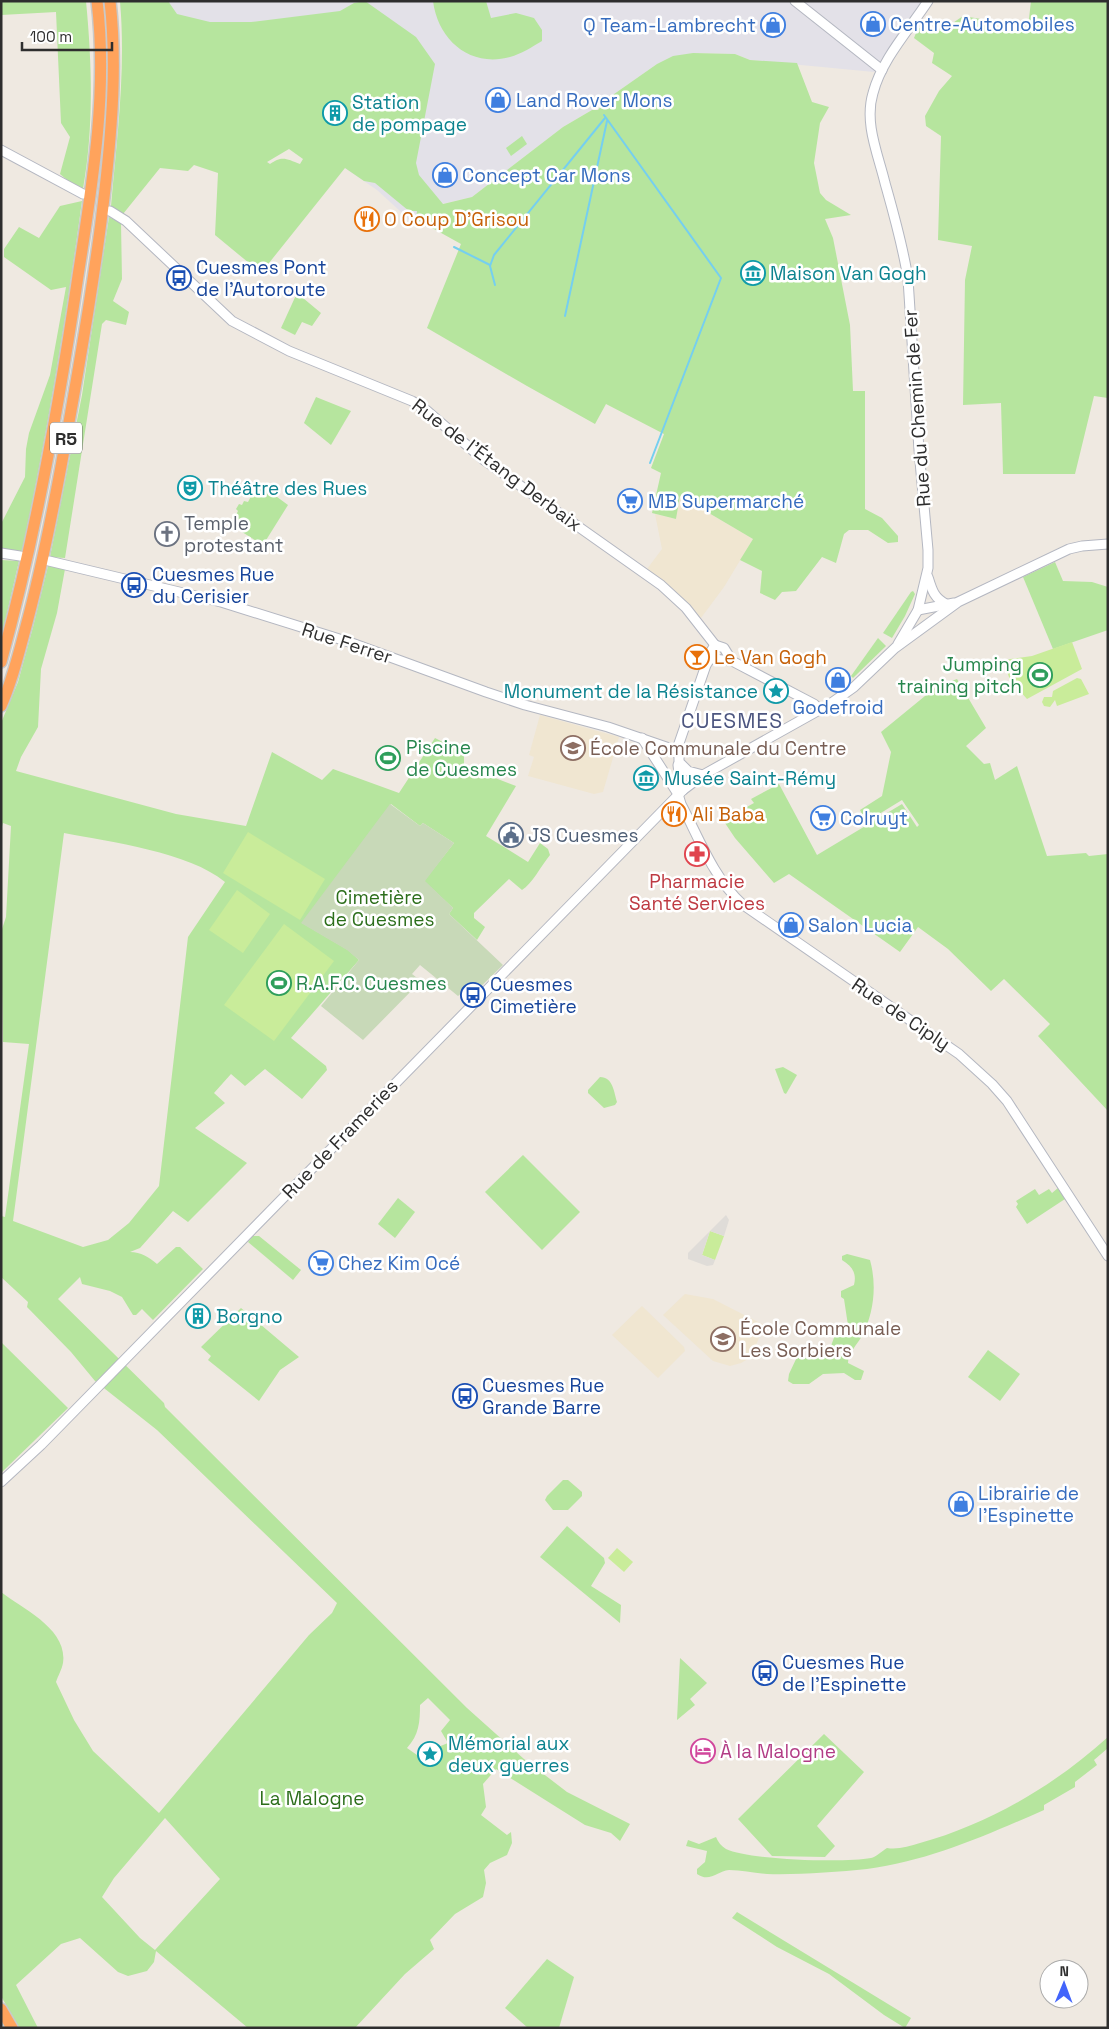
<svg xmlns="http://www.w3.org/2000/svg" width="1109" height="2029" viewBox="0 0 1109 2029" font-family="'Space Grotesk',sans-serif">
<rect width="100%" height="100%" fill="#efe9e1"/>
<path fill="#e3e1e8" d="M120,1H922L874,72L750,60L735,54L693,53L657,64L592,110L563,127L472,197L442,204L412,222L377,190L121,15Z"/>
<g fill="#f0e6d1">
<path d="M680,496L753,539L724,587L698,622L644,573L662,549L655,514L676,519Z"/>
<path d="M540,715L619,737L603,792L594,794L528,776L534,757L529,755Z"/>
<path d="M685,1294L713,1299L764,1325L753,1353L748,1359L741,1363L730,1366L713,1361L663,1315Z"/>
<path d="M642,1306L684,1347L685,1351L658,1378L612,1335Z"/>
</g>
<g fill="#b6e59e" fill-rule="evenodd">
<path d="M1,1H86C92,64 94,127 83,189L73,185L60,174L70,137L61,123L56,12L1,15Z"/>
<path d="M120,1H168L177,14L210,22H251L340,11L354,3L365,1L416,37L435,64L416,163L419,175L443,204L472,197L563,127L592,110H598L607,99L657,64L673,56L693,53L735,54L750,60L797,63L812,102L829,107L820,123L814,163L820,193L826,200L851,215L825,219L833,238L850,325L853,391H865V509L882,518L898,536V542L888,543L868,530H849L844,534L836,563L822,557L796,591L782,592L775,600L760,593L762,571L740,560L753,539L680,496L676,519L652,513L661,473L651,468L664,434L606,404L595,424L527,386L427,328L461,244L416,219L417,211H409L375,183L364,181L345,168L261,273L215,235L218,173L194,165L188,171L160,168L123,214L111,206C117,138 126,70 120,1ZM289,149L303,159L300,164C287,159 282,155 270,164L267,162Z"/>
<path d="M433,1H486L491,18L516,13L534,18L542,30V41C532,47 521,54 510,57C470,68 438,40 433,1Z"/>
<path d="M1031,1H1108V398L1094,396L1075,474H1003L1001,403L963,405L965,280L972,246L938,240L941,136L926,126L925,116L939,91L952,76L932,63L934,53L914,38L918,28L941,31L963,16L981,19L993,27H1028Z"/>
<path d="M522,136L527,144L511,156L506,148Z"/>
<path d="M82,201C66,319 47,436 22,551L1,549L2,522L25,477L26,449L29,433L50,375L66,287L51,290L4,257V249L19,227L39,238L60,206Z"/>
<path d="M109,217L121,223L122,279L113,301L129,312L126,325L106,320L102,324L65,558L50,557L82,395Z"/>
<path d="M297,293L321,313L312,326L302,322L295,335L281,328Z"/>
<path d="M316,397L351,411L331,445L304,423Z"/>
<path d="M258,483L288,505L263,545L231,525L238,511L236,509L239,504L242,505L244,501L248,502Z"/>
<path d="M1,560L19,561L1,639Z"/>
<path d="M1055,562L1063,581L1092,582L1108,587V630L1053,649L1023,577Z"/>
<path d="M48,566L65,569L57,613L41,669L38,727L21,757L16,771L176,814L246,826L272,752L322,780L333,769L399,793L435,738L464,753V766L516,786L486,836L528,862L540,843L548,849L550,855C541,866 532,884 522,890L509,879L474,913V918L485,927L477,940L449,914L453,908L424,881L454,843L423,823L420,826L391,804L302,923L348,950L359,960L291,1038L326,1066L327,1070L302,1099L265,1069L245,1086L231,1074L214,1093L225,1103L195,1128L247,1163L188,1222L173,1211L140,1248L130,1252C141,1252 149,1257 157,1264L176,1247H180L203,1269L153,1320L142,1309L136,1315H133L122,1297L110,1291L82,1284L80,1277L58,1299L164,1403L165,1407L467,1708L524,1759L567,1792L630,1824L620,1841L611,1833L585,1825L496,1769L483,1784L486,1807L481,1815L507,1835L511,1832L512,1843L507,1855L490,1863L484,1870L486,1883L483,1897L455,1914L430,1940L434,1949L405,1974L355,2028H248L156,1951L154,1962L147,1971L128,1976L118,1972L80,1938L61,1944L16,1985L38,2028H19L1,1996V1592C23,1609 68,1629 63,1663C62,1669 58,1676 56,1682L74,1720L93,1751L159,1813L309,1635L332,1613L337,1603L157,1430L95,1381L71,1352L27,1307L28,1302L1,1277V1216L5,1217L29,1044L3,1042L1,932L6,917L11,826L3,823L1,830V723L18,682L33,627ZM64,833C111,842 189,852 225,882L188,937L159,1186L129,1223L108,1240L83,1247L13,1221ZM428,1698L450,1720L441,1731L448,1743L438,1747L427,1762L407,1748C419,1735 420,1722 420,1705ZM165,1818L220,1879L155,1950L140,1938L102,1897L114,1878Z"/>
<path d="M913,591L915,594L905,616L892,638L883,633L911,592Z"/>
<path d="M878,638L886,646L853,678L851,676Z"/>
<path d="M957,679L986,728L966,746L984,764L990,763L995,780L1017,766L1047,856L1086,853L1089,856L1108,854V1111L1038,1036L1050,1024L1004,979L991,991L948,949L918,927L900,952L789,874L774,883L735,838L723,820L754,803L751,799L779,784L817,855L902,804L917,827L919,825L902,800L866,822L860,810L882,796L891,752L881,732L936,687Z"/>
<path d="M783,1067L797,1075L786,1094L784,1093L775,1069Z"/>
<path d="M600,1077C613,1077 614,1092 617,1102L615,1105L604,1108L588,1093V1090Z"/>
<path d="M523,1155L580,1212L542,1250L485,1192Z"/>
<path d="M1058,1188L1065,1199L1027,1224L1016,1207L1018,1204L1016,1201L1035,1189L1039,1195L1049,1189L1052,1193Z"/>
<path d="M398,1198L415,1212L395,1238L378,1224Z"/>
<path d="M253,1236H259L301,1270L293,1280L248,1242Z"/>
<path d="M847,1254L870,1260C877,1285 874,1313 862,1336C857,1345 848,1353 848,1363L864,1371L861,1380H855L844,1373L823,1374L809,1384H793L788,1381L789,1374L797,1357L812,1359L828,1354L835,1335L849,1332L844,1299L841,1297V1291L854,1285C857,1273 852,1266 842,1260V1256Z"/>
<path d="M241,1308L299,1357L280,1370L259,1401L208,1360L211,1356L201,1347Z"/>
<path d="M1,1342L68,1408L1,1473Z"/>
<path d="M988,1350L1020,1374L1000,1401L968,1377Z"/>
<path d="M563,1480H568L582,1492V1496L568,1510H553L545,1500L547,1496Z"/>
<path d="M567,1526L604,1558L605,1563L591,1586L621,1605L620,1623L540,1557Z"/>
<path d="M680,1658L707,1683L690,1699L695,1705L677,1720Z"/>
<path d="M824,1734L864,1772L817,1826L835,1846L825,1857L772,1856L738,1819Z"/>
<path d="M1108,1737V1748L1094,1760L1097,1765L1075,1782V1787L1044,1805V1810C987,1835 929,1861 867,1869C837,1872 797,1875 767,1874C755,1873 742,1870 729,1870C717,1871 710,1883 697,1874V1869L705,1862L707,1851L686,1846L688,1840L699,1844L716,1837C718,1842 721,1846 726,1849C749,1860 844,1863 871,1858C876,1857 882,1851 887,1848C898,1850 909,1846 920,1843C989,1824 1055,1785 1108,1737Z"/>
<path d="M737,1912L911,2018L905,2028L884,2015L829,1974L777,1947L732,1918Z"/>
<path d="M547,1959L574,1977L559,2028H528L505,2008Z"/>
</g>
<path fill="#c8d9b8" d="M390,804L420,826L423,823L454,843L425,881L453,908L449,914L503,965L470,997L464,991L458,996L420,965L412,974L421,981L363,1040L321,1006L359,960L347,950L301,923Z"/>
<g fill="#c9ec9a">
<path d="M1072,642L1082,669L1027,699L1010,680L1003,660L1032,656Z"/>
<path d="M1077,678L1081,679L1089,694L1057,706L1055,700L1050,707L1044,706L1042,702L1044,697H1052L1053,691Z"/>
<path d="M248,832L325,879L300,920L223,873Z"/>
<path d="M237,890L270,914L243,953L209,930Z"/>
<path d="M284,924L334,961L274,1041L224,1005Z"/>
<path d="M710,1231L724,1236L715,1260L702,1255Z"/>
<path d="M617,1548L633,1562L624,1572L608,1558Z"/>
</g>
<path fill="#dfdcd8" d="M726,1215L729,1220L724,1236L710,1231L702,1255L715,1260L713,1265L707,1266L688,1259V1253Z"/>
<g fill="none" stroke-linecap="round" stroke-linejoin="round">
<g stroke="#75cff0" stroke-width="2">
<path d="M604,115L721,278L650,463"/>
<path d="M454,247L490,265"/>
<path d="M495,285L490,266L494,255L605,118"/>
<path d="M565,316L607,121"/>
</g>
<defs>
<g id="secondary">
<path d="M795,1L882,70"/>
<path d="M1,150L83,194"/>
<path d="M110,211L126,221L232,321L289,351L412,401L426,410L484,460L661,585L686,608L715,645"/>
<path d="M1,553L20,556"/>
<path d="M49,561L221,602L349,642L486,692L525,705L608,727L672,749L679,755V762L688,771L703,775"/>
<path d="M928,577C932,590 934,598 946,604"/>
<path d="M918,610L954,603"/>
<path d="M898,644L918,610L928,568V550L919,450L908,279C903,246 894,215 885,183C878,154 864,123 873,93C882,59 909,30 928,1"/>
<path d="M715,645L710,653L713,659L732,661L814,704L820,710"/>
<path d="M715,645L724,648L732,661"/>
<path d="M642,738L678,794L681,804C699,838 713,877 742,904L959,1054L992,1084L1007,1101L1108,1256"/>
<path d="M676,752L706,665L711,657"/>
<path d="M678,765L680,781L683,790"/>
<path d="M1,1482L41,1445L683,790L703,775L830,704L854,687L895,648L958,602L1069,549L1082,546L1108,544"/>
</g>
<g id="highway">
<path d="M1,662C36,535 59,406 78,276C92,186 108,93 97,1"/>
<path d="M1,706C12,682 18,656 25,630C43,564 56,496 68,428C82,349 96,269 105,189C112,127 117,64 110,1"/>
<path d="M1,2009L12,2028"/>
</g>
</defs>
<use href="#secondary" stroke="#b4b7c1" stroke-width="11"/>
<use href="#highway" stroke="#c9c9c9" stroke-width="14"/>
<use href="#secondary" stroke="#fff" stroke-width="9"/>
<use href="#highway" stroke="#ffa35c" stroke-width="11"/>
</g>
<defs>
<symbol id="shop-ring" viewBox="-11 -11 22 22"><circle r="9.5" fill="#fff" stroke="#3f7fe0" stroke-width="1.5"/><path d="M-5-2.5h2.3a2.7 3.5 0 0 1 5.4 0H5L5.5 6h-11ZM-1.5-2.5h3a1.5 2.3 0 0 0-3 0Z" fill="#3f7fe0"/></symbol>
<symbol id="building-ring" viewBox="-11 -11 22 22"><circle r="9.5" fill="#fff" stroke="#0f9aa8" stroke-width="1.5"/><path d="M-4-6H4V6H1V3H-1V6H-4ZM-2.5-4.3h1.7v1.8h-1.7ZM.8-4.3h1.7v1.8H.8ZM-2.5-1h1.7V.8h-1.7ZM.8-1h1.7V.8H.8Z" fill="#0f9aa8"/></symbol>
<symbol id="restaurant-ring" viewBox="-11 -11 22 22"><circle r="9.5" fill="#fff" stroke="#e8710a" stroke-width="1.5"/><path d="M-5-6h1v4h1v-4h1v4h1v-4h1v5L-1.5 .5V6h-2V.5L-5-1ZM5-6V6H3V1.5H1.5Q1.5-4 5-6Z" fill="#e8710a"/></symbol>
<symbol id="museum-ring" viewBox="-11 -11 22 22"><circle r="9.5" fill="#fff" stroke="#0f9aa8" stroke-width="1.5"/><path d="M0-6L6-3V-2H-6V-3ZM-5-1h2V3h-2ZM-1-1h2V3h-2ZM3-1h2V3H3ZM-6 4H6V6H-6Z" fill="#0f9aa8"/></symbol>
<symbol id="bus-ring" viewBox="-11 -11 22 22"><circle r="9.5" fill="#fff" stroke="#1a4fb4" stroke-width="1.5"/><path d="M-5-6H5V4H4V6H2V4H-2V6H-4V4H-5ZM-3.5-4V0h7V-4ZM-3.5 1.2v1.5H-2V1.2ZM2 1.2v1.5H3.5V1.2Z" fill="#1a4fb4"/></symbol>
<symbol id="theatre-ring" viewBox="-11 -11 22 22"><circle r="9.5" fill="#fff" stroke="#0f9aa8" stroke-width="1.5"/><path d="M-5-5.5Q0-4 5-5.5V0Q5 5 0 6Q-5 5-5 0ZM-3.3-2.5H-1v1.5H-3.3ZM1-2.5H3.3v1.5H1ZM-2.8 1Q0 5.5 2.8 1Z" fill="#0f9aa8"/></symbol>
<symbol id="supermarket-ring" viewBox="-11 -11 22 22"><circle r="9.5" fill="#fff" stroke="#3f7fe0" stroke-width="1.5"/><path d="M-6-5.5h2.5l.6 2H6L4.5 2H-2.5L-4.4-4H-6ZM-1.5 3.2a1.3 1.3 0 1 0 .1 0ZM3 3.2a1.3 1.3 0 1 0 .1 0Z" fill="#3f7fe0"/></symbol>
<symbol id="church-ring" viewBox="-11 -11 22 22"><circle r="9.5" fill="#fff" stroke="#6b7280" stroke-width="1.5"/><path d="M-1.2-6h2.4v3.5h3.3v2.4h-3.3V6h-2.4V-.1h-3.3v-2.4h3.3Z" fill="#6b7280"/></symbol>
<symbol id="bar-ring" viewBox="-11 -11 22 22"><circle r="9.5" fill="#fff" stroke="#e8710a" stroke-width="1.5"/><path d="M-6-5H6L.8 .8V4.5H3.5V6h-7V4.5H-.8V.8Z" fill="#e8710a"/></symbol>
<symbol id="stadium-ring" viewBox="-11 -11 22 22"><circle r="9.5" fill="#fff" stroke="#2e9e5b" stroke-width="1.5"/><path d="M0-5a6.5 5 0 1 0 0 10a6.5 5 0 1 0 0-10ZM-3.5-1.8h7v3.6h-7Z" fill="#2e9e5b"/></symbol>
<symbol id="sight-ring" viewBox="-11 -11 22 22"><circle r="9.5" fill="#fff" stroke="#0f9aa8" stroke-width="1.5"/><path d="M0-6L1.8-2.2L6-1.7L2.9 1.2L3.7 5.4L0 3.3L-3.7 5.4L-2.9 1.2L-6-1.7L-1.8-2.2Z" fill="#0f9aa8"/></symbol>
<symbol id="school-ring" viewBox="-11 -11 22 22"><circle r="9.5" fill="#fff" stroke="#8d6e63" stroke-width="1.5"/><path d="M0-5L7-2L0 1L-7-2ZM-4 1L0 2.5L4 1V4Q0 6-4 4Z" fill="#8d6e63"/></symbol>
<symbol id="civic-ring" viewBox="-11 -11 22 22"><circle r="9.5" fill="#fff" stroke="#5c6f8a" stroke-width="1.5"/><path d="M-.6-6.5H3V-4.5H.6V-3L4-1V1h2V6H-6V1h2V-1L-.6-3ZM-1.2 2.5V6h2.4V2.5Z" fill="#5c6f8a"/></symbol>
<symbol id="pharmacy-ring" viewBox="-11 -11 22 22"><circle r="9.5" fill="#fff" stroke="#e0444e" stroke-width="1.5"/><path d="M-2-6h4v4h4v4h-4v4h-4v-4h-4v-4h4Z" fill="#e0444e"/></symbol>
<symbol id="hotel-ring" viewBox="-11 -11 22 22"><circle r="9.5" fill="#fff" stroke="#d1479c" stroke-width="1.5"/><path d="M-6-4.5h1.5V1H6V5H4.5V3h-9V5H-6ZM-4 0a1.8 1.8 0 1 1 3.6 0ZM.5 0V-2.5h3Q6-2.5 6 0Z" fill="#d1479c"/></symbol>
</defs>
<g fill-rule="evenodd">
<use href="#shop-ring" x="859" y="10" width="28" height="28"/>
<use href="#shop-ring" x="759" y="11" width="28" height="28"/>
<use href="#shop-ring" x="484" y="86" width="28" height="28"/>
<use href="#building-ring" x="321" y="99" width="28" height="28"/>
<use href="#shop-ring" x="431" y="161" width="28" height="28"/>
<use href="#restaurant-ring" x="353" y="205" width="28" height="28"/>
<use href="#museum-ring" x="739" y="259" width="28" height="28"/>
<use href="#bus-ring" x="165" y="264" width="28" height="28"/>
<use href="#theatre-ring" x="176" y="474" width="28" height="28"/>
<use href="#supermarket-ring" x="616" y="487" width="28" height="28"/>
<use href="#church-ring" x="153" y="520" width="28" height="28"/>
<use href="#bus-ring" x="120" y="571" width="28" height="28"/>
<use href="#bar-ring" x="683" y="643" width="28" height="28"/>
<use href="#stadium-ring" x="1026" y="661" width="28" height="28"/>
<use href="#shop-ring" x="824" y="666" width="28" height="28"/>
<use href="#sight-ring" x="762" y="677" width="28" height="28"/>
<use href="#school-ring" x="559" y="734" width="28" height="28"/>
<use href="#stadium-ring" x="374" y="744" width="28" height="28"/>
<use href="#museum-ring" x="632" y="764" width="28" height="28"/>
<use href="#restaurant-ring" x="660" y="800" width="28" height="28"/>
<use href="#supermarket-ring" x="809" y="804" width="28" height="28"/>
<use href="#civic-ring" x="497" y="821" width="28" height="28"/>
<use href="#pharmacy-ring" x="683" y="840" width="28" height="28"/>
<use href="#shop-ring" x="777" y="911" width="28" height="28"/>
<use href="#stadium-ring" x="265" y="969" width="28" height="28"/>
<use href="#bus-ring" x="459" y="981" width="28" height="28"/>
<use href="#supermarket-ring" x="307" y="1249" width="28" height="28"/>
<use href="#building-ring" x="184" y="1302" width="28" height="28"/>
<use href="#school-ring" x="709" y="1325" width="28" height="28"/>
<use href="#bus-ring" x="451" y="1382" width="28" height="28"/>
<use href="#shop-ring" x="947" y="1490" width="28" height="28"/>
<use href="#bus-ring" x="751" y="1659" width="28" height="28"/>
<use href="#hotel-ring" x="689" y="1737" width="28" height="28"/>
<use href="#sight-ring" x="416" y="1740" width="28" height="28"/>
</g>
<g text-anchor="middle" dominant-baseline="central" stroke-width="5" stroke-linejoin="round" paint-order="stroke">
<rect fill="#fff" stroke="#6d6d6d" stroke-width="1" x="50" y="422.5" width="32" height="31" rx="4"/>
<g font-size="18" font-weight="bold" fill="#2e2e2e">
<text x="66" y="438">R5</text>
</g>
<g font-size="19" fill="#366cbe" stroke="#fff" text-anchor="start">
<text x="890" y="24">Centre-Automobiles</text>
<text x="756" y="25" text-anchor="end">Q Team-Lambrecht</text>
<text x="516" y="100">Land Rover Mons</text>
<text x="462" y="175">Concept Car Mons</text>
<text x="648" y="501">MB Supermarché</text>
<text x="838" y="707" text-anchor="middle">Godefroid</text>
<text x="840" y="818">Colruyt</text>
<text x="808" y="925">Salon Lucia</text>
<text x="338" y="1263">Chez Kim Océ</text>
<text x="978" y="1493">Librairie de<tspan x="978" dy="22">l'Espinette</tspan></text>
</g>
<g font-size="19" fill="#0d838f" stroke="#fff" text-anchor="start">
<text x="352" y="102">Station<tspan x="352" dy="22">de pompage</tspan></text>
<text x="770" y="273">Maison Van Gogh</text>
<text x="208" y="488">Théâtre des Rues</text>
<text x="758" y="691" text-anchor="end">Monument de la Résistance</text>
<text x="664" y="778">Musée Saint-Rémy</text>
<text x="216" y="1316">Borgno</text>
<text x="448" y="1743">Mémorial aux<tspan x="448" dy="22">deux guerres</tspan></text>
</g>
<g font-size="19" fill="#c56008" stroke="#fff" text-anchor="start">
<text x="384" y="219">O Coup D'Grisou</text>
<text x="714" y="657">Le Van Gogh</text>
<text x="692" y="814">Ali Baba</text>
</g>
<g font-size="19" fill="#164399" stroke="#fff" text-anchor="start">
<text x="196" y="267">Cuesmes Pont<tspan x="196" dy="22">de l'Autoroute</tspan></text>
<text x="152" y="574">Cuesmes Rue<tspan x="152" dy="22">du Cerisier</tspan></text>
<text x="490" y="984">Cuesmes<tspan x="490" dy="22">Cimetière</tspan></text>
<text x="482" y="1385">Cuesmes Rue<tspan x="482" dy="22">Grande Barre</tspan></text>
<text x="782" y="1662">Cuesmes Rue<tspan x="782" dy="22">de l'Espinette</tspan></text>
</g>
<g font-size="19" fill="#2e2e2e" stroke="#fff">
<text transform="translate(917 408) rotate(-94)">Rue du Chemin de Fer</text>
<text transform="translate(497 465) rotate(37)">Rue de l'Étang Derbaix</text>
<text transform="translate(347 643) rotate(18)">Rue Ferrer</text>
<text transform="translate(901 1014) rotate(34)">Rue de Ciply</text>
<text transform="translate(340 1139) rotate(-46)">Rue de Frameries</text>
</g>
<g font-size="19" fill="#5b616d" stroke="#fff" text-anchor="start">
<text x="184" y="523">Temple<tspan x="184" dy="22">protestant</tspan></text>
</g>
<g font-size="19" fill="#27864d" stroke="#fff" text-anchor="start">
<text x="1022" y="664" text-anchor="end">Jumping<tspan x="1022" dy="22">training pitch</tspan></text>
<text x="406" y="747">Piscine<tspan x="406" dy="22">de Cuesmes</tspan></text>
<text x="296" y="983">R.A.F.C. Cuesmes</text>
</g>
<g font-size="19" fill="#785e54" stroke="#fff" text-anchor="start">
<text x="590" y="748">École Communale du Centre</text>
<text x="740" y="1328">École Communale<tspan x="740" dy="22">Les Sorbiers</tspan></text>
</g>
<g font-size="19" fill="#4e5e75" stroke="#fff" text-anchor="start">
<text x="528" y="835">JS Cuesmes</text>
</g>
<g font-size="19" fill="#be3a42" stroke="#fff">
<text x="697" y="881">Pharmacie<tspan x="697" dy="22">Santé Services</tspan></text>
</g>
<g font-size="19" fill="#2c6e1b" stroke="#fff">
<text x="379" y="897">Cimetière<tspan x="379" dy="22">de Cuesmes</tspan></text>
<text x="312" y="1798">La Malogne</text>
</g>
<g font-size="19" fill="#b23c85" stroke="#fff" text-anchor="start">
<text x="720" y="1751">À la Malogne</text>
</g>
<g font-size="21" letter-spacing="1" fill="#4d5680" stroke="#fff">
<text x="732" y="720">CUESMES</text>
</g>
</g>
<rect width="1109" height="2029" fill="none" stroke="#2e2e2e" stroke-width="5"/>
<g transform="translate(1064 1984) rotate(1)"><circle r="24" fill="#ffffff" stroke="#ababab"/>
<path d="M0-4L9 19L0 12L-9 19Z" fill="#4264fb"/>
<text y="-8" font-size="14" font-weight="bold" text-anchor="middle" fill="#2e2e2e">N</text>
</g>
<path d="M22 42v8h90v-8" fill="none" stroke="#2e2e2e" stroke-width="2.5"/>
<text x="30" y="42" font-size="15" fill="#2e2e2e" stroke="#ffffff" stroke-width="4" paint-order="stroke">100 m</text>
</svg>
